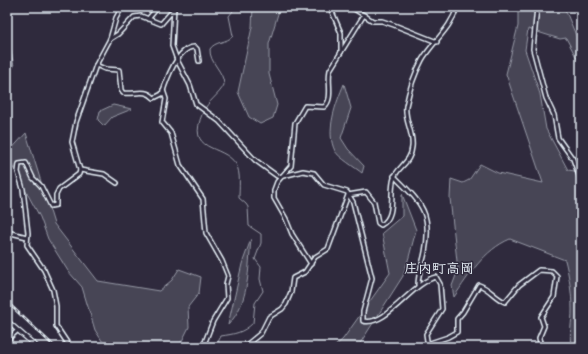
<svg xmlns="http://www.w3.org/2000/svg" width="588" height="354" viewBox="0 0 588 354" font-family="Delius,'Klee One',sans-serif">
<rect width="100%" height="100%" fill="#2f2a3d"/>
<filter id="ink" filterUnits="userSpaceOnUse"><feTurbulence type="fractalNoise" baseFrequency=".025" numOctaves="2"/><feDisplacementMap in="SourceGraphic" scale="8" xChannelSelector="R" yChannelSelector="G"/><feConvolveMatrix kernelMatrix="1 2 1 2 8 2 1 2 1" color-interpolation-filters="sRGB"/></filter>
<g filter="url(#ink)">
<g fill="#464455" stroke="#979aa6">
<path d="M253,7H280L269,44V74L277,105L273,118L260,124L249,117L238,92L252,27Z"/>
<path d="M518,7H564L578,40L581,44V66L566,38L560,39L528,29L525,50L540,94L546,129L568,170L581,172V347H571C569,334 572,322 572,310C572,293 569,276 565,260L510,239C484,250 469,275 454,297L452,286L458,270L450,198L451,179L463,183L469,180L480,164L498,173L543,183L506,74L518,26Z"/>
<path d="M7,33L14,66L7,75Z"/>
<path d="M344,84L351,108L341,138L348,149L364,166L362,173C356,168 338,157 335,151C325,131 336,103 344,84Z"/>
<path d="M113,105L132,109L112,117L104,126L98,120L100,111Z"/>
<path d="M26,133L54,224L98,281L159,291L172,280L179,269L201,277L199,293L188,307L189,327L179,347H106L95,330L82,287L68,271L48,239L40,217L10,162L8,153Z"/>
<path d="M402,194L416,230L409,257L403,276L359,345L361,347H334L343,339L390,273L382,233L402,216Z"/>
<path d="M251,239C248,269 250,302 228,325L242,264Z"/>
</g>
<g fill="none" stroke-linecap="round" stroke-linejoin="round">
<path stroke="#9c9fab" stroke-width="1" d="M219,347L218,342L221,336C234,334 243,333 253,323L255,303L263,291L260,279L261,267L255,259L261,243V234L249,226L248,207L246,204L239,198C239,188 241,173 236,164C222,143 185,154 203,112C208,101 219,95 224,85C224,71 209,63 210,49C215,41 227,43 233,36L229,16L236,7"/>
<defs>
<g id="minor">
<path d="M174,7L172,46L177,60L190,85L196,104L219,121L255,160L277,176L279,177L303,171L314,173L324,185L347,192L353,202L372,278L363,312V321C387,327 412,282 436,277L440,284L442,309L426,334L428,347"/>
<path d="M330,7L341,33V52"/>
<path d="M351,7L373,21H382L394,25L437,42"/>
<path d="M537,7L533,49L546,98L554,115L558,138L573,159L581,181"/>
<path d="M148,19L158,7"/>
<path d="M110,39L118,34L134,17L141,16L161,24L174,9"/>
<path d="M96,65L105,69L119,70L121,90L123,93C135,95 145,88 154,98L162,94C166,81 178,46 195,47L197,49L199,61"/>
<path d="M163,90L166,99L162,122L171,133L180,165L203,199L206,233L222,261L228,276L226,284L227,298L213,321L203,347"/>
<path d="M80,170L104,174L117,183"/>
<path d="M394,176C420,202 433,212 425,252C423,264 418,272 418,285"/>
<path d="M7,232L27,237"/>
<path d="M311,264L292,234L286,219L274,198V190L277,182L291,166L295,123L305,106L324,107C334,99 327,82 330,70L364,15"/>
<path d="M7,340L17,331"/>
<path d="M427,344L448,337L457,332V319L463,312L479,285C489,288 495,298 505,302L519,285L539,270L552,271L557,276L554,297L541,317L544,326L539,338L541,347"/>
<path d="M70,347L56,326V306L53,290L44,270L27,245L28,233L23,189L18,172L19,164L26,163L33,178L41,186L51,206L56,205V195L59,189L79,174L80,170L72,142L76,122L96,65L110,39L116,18L122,7"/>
<path d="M244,347L261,333L269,317L282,309L286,304L291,292L293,278L305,272L315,257L328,249L348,195L366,192L374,202L378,223L381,225C397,217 389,192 394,178C397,167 411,163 412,147C414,133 404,120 406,106C409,91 415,73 422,60C433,41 451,29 457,7"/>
</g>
<path id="major" d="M7,321L37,347"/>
</defs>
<use href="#minor" stroke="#e8f1f8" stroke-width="6"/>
<use href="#major" stroke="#e8f1f8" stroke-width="6"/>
<use href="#minor" stroke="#2f2a3d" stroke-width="3"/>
<use href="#major" stroke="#2f2a3d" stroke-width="3.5"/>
<defs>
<path id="rail" d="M7,302L55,347"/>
</defs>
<use href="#rail" stroke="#e8f1f8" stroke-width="2.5"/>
<use href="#rail" stroke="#2f2a3d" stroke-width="1" stroke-dasharray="3" stroke-linecap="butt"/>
</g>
</g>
<g text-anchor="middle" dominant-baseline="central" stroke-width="3" stroke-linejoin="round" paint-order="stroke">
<g font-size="14" font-weight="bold" fill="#e8f1f8" stroke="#2f2a3d">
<text x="439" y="268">庄内町高岡</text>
</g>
</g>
<rect width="588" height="354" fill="none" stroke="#2f2a3d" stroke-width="24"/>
<rect x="12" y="12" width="564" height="330" fill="none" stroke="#e8f1f8" stroke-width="1.5" filter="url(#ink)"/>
</svg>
